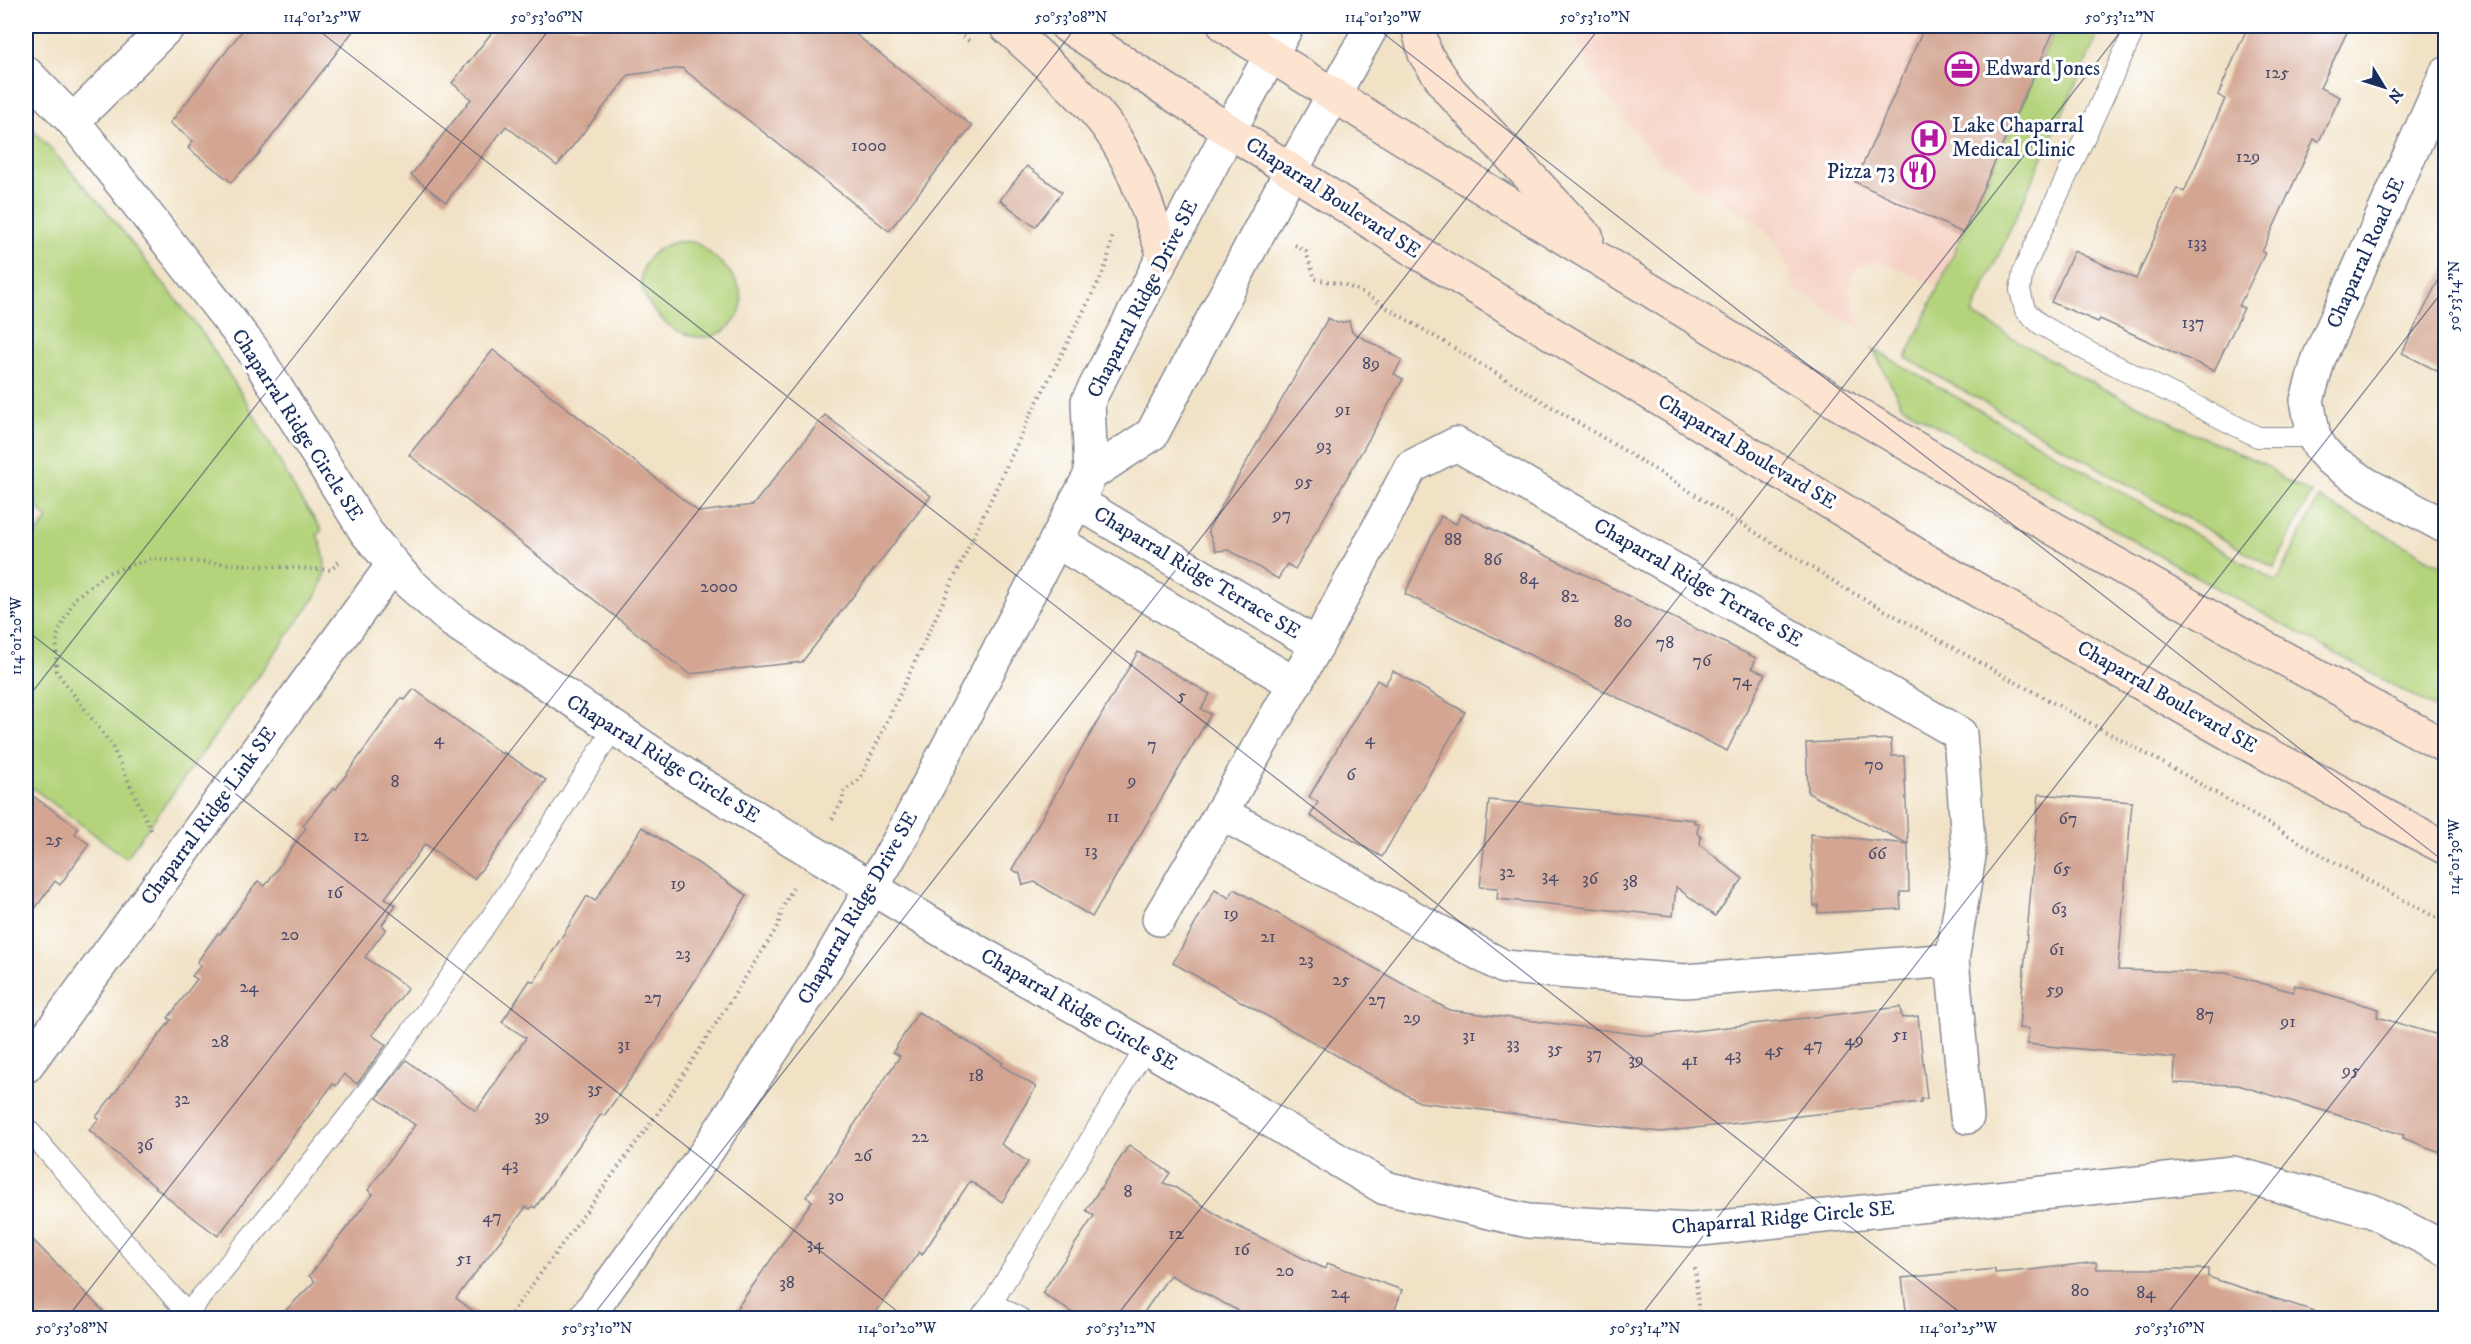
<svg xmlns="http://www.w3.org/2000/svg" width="2471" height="1344" viewBox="0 0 2471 1344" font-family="'IM FELL DW Pica',serif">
<rect width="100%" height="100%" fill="#fff"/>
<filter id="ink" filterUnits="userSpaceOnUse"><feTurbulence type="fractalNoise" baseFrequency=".0167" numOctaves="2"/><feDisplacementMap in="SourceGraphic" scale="12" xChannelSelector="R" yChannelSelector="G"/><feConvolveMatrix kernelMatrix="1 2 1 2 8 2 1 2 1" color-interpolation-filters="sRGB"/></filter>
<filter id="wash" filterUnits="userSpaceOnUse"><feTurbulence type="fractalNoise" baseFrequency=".008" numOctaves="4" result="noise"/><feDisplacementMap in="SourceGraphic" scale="24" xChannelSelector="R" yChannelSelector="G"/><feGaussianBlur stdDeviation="1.35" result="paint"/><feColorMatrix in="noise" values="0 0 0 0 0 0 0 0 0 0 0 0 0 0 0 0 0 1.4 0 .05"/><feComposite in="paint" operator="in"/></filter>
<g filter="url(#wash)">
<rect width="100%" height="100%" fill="#f1e2c6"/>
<path fill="#f6d2c4" d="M1572,26H2102L1976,305L1902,270L1879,262L1867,263L1859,268L1851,276L1849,287L1862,330L1795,290L1782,255L1765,228L1659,162L1592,78Z"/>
<g fill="#b4d37a" stroke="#68816c" stroke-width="1.5">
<path d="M2057,26H2102L1972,314L2073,373L2191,432L2266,465L2283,479L2311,493L2274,568L1906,358Z"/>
<path d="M26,122L105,209L204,335L247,403L300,498L322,530L317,535C327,557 328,573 317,595L126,858L26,783V548L48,519L26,494Z"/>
<path d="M675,242C681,242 687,241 693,242C700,244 706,250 712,255C735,273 756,302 729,327C683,369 592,269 675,242Z"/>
<path d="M1873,349L2277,582L2319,498L2445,568V714L2179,567L1902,406Z"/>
</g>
<g id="blocks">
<g fill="#d3a592">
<path d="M246,26H357L257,156L231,182L188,148L193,141L170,123Z"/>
<path d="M497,26H845L972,126L889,231L682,68L629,75L557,166L506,126L446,202L411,175L471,99L452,83Z"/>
<path d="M1925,26H2056L1963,233L1855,182Z"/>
<path d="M2248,26H2350L2320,88L2340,97L2319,141L2314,139L2262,252L2265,253L2239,306L2244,308L2214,371L2100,319L2098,322L2051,302L2074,251L2136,279L2177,188L2184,192L2225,99L2218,95Z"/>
<path d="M1027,166L1062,192L1035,227L1000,200Z"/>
<path d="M2445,267V375L2402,353Z"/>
<path d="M1328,318L1337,323L1349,321L1352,332L1402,360L1394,374L1403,379L1295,569L1287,564L1278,579L1229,550L1216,551L1208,530Z"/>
<path d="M493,350L699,512L753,505L825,415L931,496L802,662L689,674L409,455Z"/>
<path d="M1461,514L1756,658L1752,668L1765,674L1727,751L1405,594L1441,516L1456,524Z"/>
<path d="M1138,652L1210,694L1201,709L1211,714L1092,917L1035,882L1023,885L1020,874L1012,869Z"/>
<path d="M1393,671L1465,712L1382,857L1310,816L1318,802L1309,797L1377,680L1385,685Z"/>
<path d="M414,689L502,754L503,752L546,780L515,826L474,879L425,844L385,898L396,905L382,925L386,929L365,957L408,988L372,1035L386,1045L357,1084L344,1074L336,1086L333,1084L218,1236L175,1204L89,1130L99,1119L96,1117L171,1020L168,1018L197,979L192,976L201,965L197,962L218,933L220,934L258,881L265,886L306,828L303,825L324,799L334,788L336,789L401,698L405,700Z"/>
<path d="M1891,739L1892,756H1904L1908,844L1808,793L1806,743Z"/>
<path d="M26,791L78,828L75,834L89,844L60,885L55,881L26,921Z"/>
<path d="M2039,794L2132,802L2118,970L2226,973L2293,992L2295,985L2379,1009L2377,1017L2445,1037V1154L2403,1138L2404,1135L2238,1085L2174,1083L2175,1058L2027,1044L2029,1029L2019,1028Z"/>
<path d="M1489,800L1695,820L1694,823H1699L1697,833L1701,837L1700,845L1743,879L1715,916L1676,887L1673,916L1497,899L1498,888L1480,887Z"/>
<path d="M642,827L747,895L713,952L653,1047L604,1116L601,1114L535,1208L533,1206L530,1209L526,1207L456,1298L482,1318H278L315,1281L309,1276L373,1194L368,1190L415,1125L377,1098L406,1060L476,1111L526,1038L502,1022L530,980L534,982L587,896L595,901Z"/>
<path d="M1810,834L1908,844L1909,892H1900L1901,909L1818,913V905L1814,906Z"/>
<path d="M1215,889L1229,898L1234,889L1449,1010L1650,1036L1900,1007L1902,1018L1918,1016L1927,1099H1921V1102L1660,1132L1419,1102L1173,963Z"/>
<path d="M918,1012L1003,1063L1001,1065L1036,1087L1001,1144L1028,1162L1002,1202L970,1181L922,1255L919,1252L872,1318H730L812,1201L806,1197L900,1056L893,1052Z"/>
<path d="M1129,1145L1170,1173L1163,1183L1173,1186L1225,1220L1325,1269L1327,1263L1402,1290L1392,1318H1252L1170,1275L1140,1318H1080L1042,1293L1094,1216L1086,1210Z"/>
<path d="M26,1233L110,1318H26Z"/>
<path d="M2096,1262L2097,1269H2208V1277L2314,1311L2313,1318H1907L1902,1278L1995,1269V1273L2030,1270Z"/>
</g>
</g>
</g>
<g filter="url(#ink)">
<use href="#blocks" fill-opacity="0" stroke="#868892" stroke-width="1.5"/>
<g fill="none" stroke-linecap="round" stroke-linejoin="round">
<defs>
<g id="service">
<path d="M2136,26L2023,271L2020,290L2025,310L2040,324L2087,351L2258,437H2314"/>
<path d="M26,1127L191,1318"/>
<path d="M992,1303L1020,1318"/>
<path d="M187,1314C247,1241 308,1169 365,1094C454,977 535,854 613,729"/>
<path d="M980,1318L992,1303L1146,1047"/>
</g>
<g id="minor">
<path d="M26,73L73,121L252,349L366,532L408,582L453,621L687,776L978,952L1146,1047L1385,1188L1528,1221L1692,1230L2233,1173L2372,1211L2446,1249"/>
<path d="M2446,74L2319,358L2307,400L2314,437L2322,450L2330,459L2366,484L2446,527"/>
<path d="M73,121L168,26"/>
<path d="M1091,474L1088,401L1229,131"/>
<path d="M1076,501L1317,645"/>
<path d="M1056,541L1295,684"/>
<path d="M1159,919L1221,813"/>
<path d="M1952,960L1685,981L1504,967L1221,813L1317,645L1411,467L1456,444L1960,734L1969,856L1952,960L1967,1117"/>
<path d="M26,1066L393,565"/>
<path d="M586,1318L707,1151L820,977L900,839L1091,474L1152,434L1291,171"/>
</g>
<g id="tertiary">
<path d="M1229,131L1287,26"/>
<path d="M1291,171L1372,26"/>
</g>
<g id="secondary">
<path d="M1006,26C1039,57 1092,100 1115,138C1138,175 1150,215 1164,256"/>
<path d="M1067,26L1419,253L1930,563L2246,743L2446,848"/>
<path d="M1225,26C1330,94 1438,160 1545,226C1841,408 2140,582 2446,747"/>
<path d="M1418,26L1425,54L1449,90L1587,238"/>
</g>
</defs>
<use href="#service" stroke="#868892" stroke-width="22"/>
<use href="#minor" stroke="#868892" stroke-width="36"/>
<use href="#tertiary" stroke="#868892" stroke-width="36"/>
<use href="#secondary" stroke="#868892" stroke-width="36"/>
<g stroke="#868892" stroke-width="4" stroke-dasharray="1.5 4.5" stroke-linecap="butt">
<path d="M948,26L969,41"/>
<path d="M1295,245L1306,252L1315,279L1343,284L1361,292L1625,451L1846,589L2183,774L2327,858L2446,923"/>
<path d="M832,819L843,800V792L860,779L1030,416L1101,277L1107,262L1113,234"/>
<path d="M151,830L111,744L56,671L57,636L74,599L107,573L151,559L331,570L339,562"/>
<path d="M1695,1268L1699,1318"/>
<path d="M508,1318L666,1102L778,926L782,909L793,888"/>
</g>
<use href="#service" stroke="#fff" stroke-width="20"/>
<use href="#minor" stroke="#fff" stroke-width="33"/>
<use href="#tertiary" stroke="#fff" stroke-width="33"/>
<use href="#secondary" stroke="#fde4d1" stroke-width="33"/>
</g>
</g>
<path fill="none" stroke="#1b2f5e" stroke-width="1.5" stroke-opacity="0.45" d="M313,26L1967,1318M1374,26L2446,863M2435,26L2446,34M26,29L28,26M26,630L906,1318M26,700L552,26M67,1318L1077,26M591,1318L1601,26M1115,1318L2125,26M1639,1318L2446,287M2164,1318L2446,958"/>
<defs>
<symbol id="office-ring" viewBox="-11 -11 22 22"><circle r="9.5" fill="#fff" stroke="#b5179e" stroke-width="1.5"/><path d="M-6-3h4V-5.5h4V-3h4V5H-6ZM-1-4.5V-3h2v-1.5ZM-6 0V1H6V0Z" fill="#b5179e"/></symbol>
<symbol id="hospital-ring" viewBox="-11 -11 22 22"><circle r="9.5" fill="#fff" stroke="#b5179e" stroke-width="1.5"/><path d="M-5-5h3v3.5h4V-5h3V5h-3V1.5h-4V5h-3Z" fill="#b5179e"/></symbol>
<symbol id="restaurant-ring" viewBox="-11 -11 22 22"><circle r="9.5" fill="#fff" stroke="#b5179e" stroke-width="1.5"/><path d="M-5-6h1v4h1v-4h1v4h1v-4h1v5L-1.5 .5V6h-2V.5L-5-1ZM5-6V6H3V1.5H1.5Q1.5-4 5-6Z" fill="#b5179e"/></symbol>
</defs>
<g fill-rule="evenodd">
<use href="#office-ring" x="1943" y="50" width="38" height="38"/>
<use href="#hospital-ring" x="1910" y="119" width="38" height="38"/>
<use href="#restaurant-ring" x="1899" y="153" width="38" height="38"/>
</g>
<g text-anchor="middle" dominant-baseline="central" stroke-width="6" stroke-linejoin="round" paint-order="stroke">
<g font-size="18" fill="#494c6b">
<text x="2277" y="73">125</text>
<text x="869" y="146">1000</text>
<text x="2248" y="157">129</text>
<text x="2197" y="243">133</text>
<text x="2193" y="323">137</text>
<text x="1371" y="364">89</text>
<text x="1343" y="410">91</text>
<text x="1324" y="446">93</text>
<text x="1304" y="482">95</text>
<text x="1282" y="515">97</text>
<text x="1453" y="540">88</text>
<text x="1493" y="560">86</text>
<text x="1529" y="579">84</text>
<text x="719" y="587">2000</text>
<text x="1570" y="597">82</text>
<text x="1623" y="622">80</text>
<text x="1665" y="643">78</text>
<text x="1702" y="661">76</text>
<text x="1742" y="681">74</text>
<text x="1182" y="696">5</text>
<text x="439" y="739">4</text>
<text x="1370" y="739">4</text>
<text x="1152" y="745">7</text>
<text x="1874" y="765">70</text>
<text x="1351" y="775">6</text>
<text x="1132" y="781">9</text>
<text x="395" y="782">8</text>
<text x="1113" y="817">11</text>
<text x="2068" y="819">67</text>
<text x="361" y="836">12</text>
<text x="54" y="840">25</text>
<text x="1091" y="851">13</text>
<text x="1877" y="854">66</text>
<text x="2062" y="869">65</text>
<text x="1507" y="872">32</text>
<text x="1550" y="876">34</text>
<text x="1590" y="879">36</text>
<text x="1630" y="882">38</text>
<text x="678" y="884">19</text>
<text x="335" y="893">16</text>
<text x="2059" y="909">63</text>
<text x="1231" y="914">19</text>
<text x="290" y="935">20</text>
<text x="1268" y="937">21</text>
<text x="2057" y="950">61</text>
<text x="683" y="954">23</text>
<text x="1306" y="960">23</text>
<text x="1341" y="980">25</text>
<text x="249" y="987">24</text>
<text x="2055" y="990">59</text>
<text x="653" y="998">27</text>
<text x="1377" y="1000">27</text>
<text x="2205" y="1015">87</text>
<text x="1412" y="1018">29</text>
<text x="2288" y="1022">91</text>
<text x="1900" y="1035">51</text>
<text x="1469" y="1036">31</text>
<text x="1854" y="1040">49</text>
<text x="220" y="1042">28</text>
<text x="1513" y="1044">33</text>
<text x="624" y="1045">31</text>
<text x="1813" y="1045">47</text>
<text x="1555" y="1049">35</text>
<text x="1774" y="1050">45</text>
<text x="1594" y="1054">37</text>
<text x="1733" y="1055">43</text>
<text x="1636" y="1060">39</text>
<text x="1690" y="1060">41</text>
<text x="2351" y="1071">95</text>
<text x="976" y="1076">18</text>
<text x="595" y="1089">35</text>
<text x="182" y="1099">32</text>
<text x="542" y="1116">39</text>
<text x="920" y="1137">22</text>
<text x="145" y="1145">36</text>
<text x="863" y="1156">26</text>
<text x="510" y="1165">43</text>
<text x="1128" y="1192">8</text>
<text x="836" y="1196">30</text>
<text x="492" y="1217">47</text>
<text x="1176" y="1234">12</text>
<text x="815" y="1244">34</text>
<text x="1242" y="1250">16</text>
<text x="464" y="1259">51</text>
<text x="1285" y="1271">20</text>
<text x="787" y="1283">38</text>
<text x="2080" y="1291">80</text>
<text x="1340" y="1293">24</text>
<text x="2146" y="1293">84</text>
</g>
<g font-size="21" fill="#1b2f5e" stroke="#fff" text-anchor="start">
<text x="1985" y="69">Edward Jones</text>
<text x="1952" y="126">Lake Chaparral<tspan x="1952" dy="24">Medical Clinic</tspan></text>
<text x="1895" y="172" text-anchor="end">Pizza 73</text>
</g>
<g font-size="21" fill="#1b2f5e" stroke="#fff">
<text transform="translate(1333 198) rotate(33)">Chaparral Boulevard SE</text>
<text transform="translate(2366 253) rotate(-66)">Chaparral Road SE</text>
<text transform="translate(1143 299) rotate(-63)">Chaparral Ridge Drive SE</text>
<text transform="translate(297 425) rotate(57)">Chaparral Ridge Circle SE</text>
<text transform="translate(1747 452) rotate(31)">Chaparral Boulevard SE</text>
<text transform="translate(1197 573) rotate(31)">Chaparral Ridge Terrace SE</text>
<text transform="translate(1698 583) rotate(30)">Chaparral Ridge Terrace SE</text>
<text transform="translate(2167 697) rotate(30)">Chaparral Boulevard SE</text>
<text transform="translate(663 759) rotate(32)">Chaparral Ridge Circle SE</text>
<text transform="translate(209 816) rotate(-54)">Chaparral Ridge Link SE</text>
<text transform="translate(858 908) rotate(-60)">Chaparral Ridge Drive SE</text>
<text transform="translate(1079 1010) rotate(30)">Chaparral Ridge Circle SE</text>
<text transform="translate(1783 1218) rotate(-5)">Chaparral Ridge Circle SE</text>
</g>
</g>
<rect width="2471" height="1344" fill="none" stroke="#fff" stroke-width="66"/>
<g transform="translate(2384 87) rotate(128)" stroke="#ffffff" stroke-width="4.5" paint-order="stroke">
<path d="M0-4.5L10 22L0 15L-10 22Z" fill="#1b2f5e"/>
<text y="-9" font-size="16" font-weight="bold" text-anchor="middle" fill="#1b2f5e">N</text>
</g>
<rect x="33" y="33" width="2405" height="1278" fill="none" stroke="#1b2f5e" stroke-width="2"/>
<g font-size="15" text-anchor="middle" fill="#1b2f5e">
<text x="322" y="22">114°01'25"W</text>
<text x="547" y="22">50°53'06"N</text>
<text x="1071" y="22">50°53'08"N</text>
<text x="1383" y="22">114°01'30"W</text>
<text x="1595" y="22">50°53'10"N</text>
<text x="2120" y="22">50°53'12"N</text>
<text transform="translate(2454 296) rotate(-90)" y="5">50°53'14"N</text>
<text transform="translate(16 636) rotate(-90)" y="5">114°01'20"W</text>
<text transform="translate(2454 857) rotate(-90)" y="5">114°01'30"W</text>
<text x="72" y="1333">50°53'08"N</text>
<text x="597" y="1333">50°53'10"N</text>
<text x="897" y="1333">114°01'20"W</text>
<text x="1121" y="1333">50°53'12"N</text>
<text x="1645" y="1333">50°53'14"N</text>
<text x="1958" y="1333">114°01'25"W</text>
<text x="2170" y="1333">50°53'16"N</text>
</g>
</svg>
